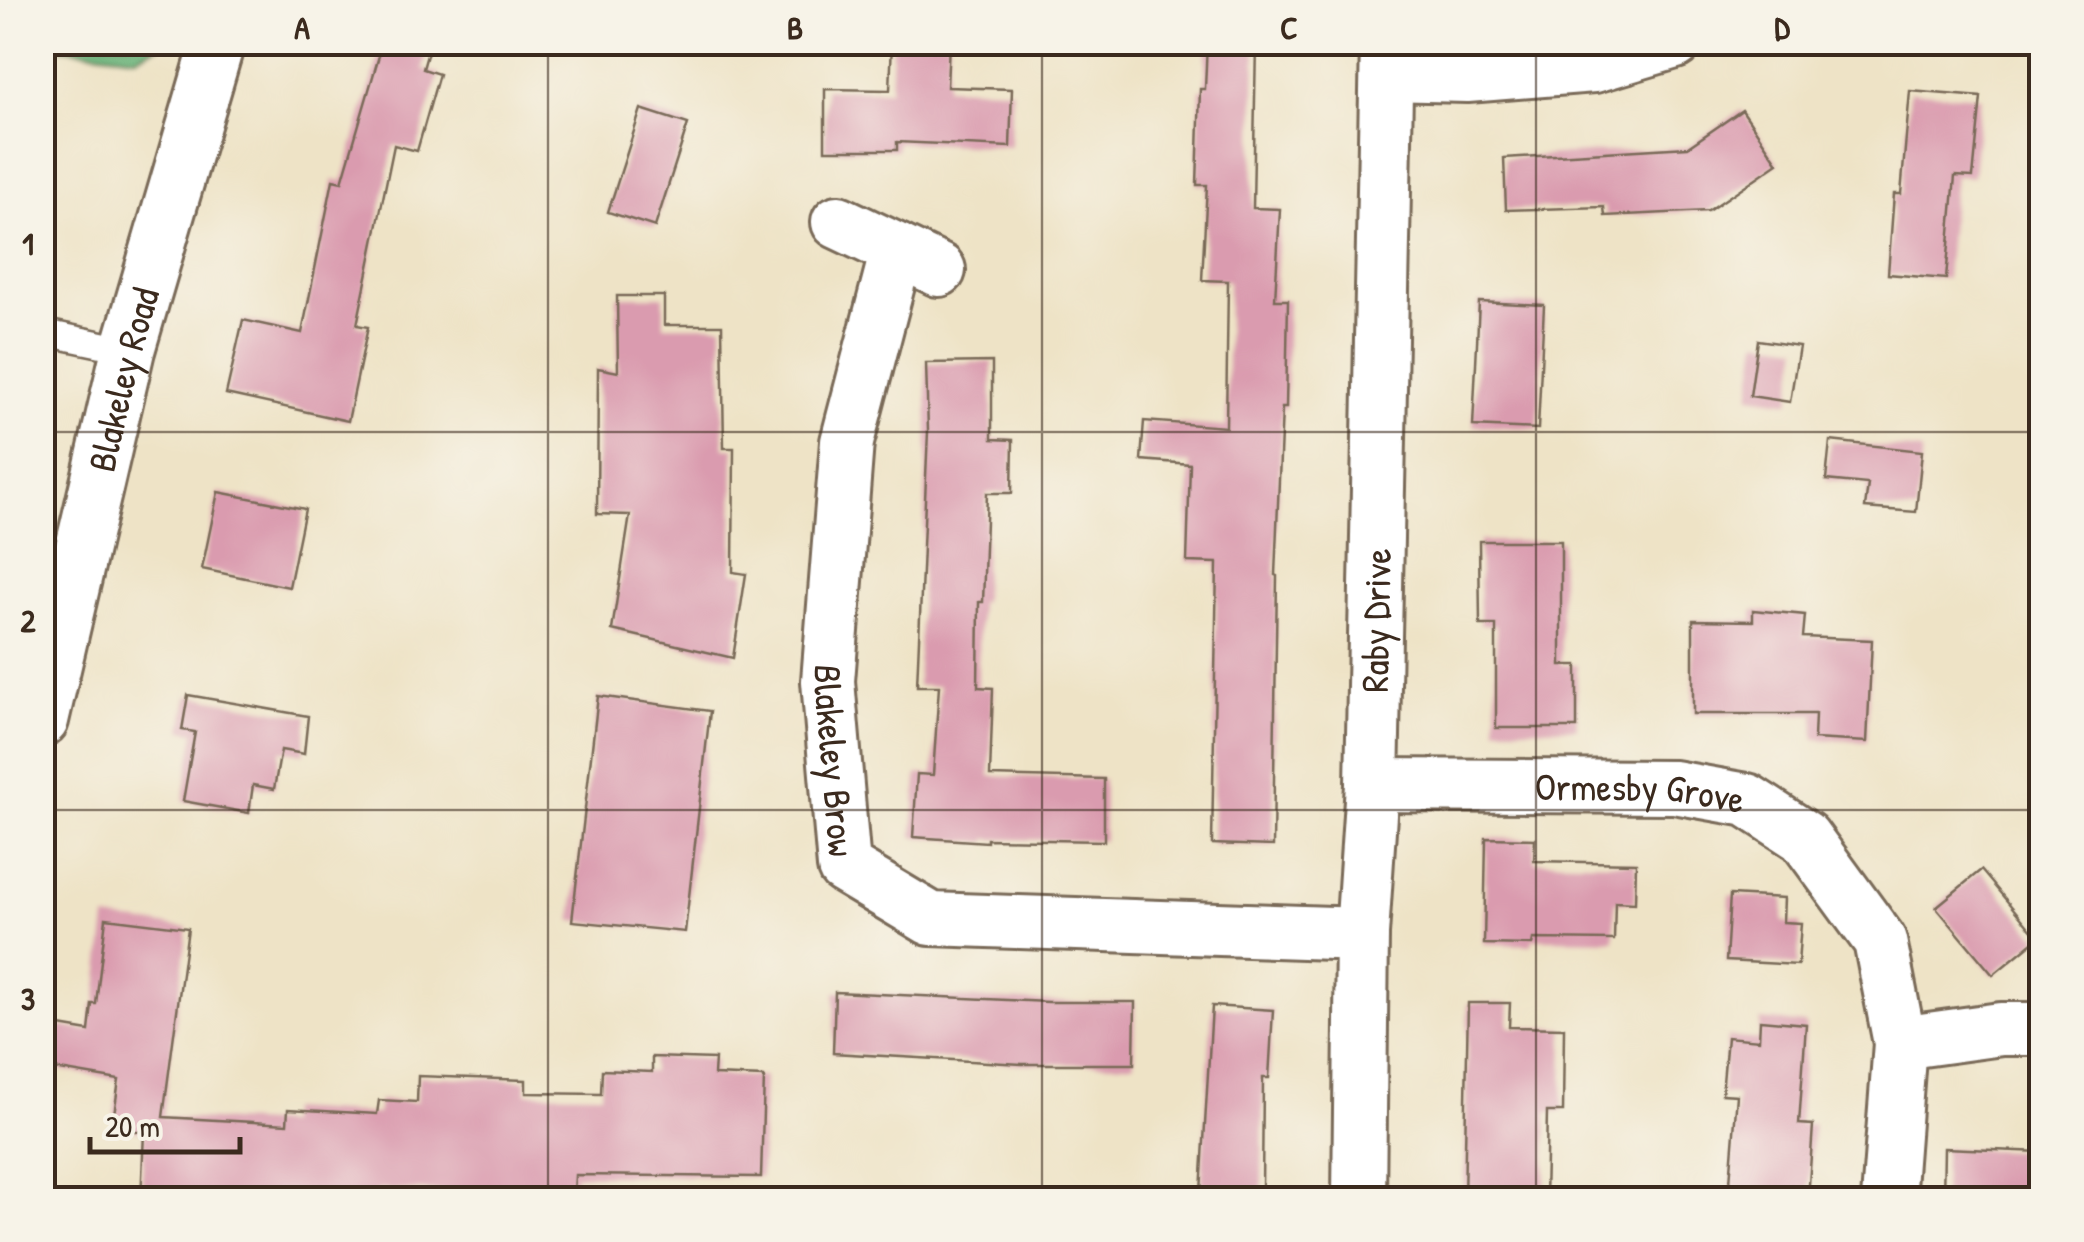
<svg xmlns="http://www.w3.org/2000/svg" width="2084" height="1242" viewBox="0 0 2084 1242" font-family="'Patrick Hand',sans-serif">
<rect width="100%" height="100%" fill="#f7f3e8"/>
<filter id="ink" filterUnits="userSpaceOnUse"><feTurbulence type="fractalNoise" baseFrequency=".01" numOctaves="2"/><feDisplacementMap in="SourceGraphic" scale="20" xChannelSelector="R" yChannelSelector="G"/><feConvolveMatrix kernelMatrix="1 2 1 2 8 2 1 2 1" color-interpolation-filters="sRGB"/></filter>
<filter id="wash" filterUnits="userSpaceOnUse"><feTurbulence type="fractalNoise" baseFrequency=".0048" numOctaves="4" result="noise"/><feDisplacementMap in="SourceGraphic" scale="40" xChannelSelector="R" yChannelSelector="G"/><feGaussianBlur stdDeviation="2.25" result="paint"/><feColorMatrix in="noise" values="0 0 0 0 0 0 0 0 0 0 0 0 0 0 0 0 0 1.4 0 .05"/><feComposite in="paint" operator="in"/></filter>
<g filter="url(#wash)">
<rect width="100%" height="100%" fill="#eee3c6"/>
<path fill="#6ab279" stroke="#526e4c" stroke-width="2.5" d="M43,42H165V43L136,57L43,46Z"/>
<g id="blocks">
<g fill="#da9baf">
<path d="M383,42H414V47L428,51L423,69L439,74L417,151L394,145L357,325L368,327L348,421L226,394L243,320L302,333L333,180L342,182Z"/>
<path d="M892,42H949L947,87L1012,89L1010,147L897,142V150H825V89L890,90Z"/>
<path d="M1207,42H1256L1253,208L1280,209L1275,300H1288L1286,408H1282L1275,575L1277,576L1273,846L1212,844L1217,563L1187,562L1190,464L1141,460L1144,421L1226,427L1228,281L1202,280L1207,185H1197L1200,89H1205Z"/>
<path d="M1910,91L1981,97L1973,177L1955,176L1946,279L1888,274L1894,194H1901Z"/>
<path d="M641,109L688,124L655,227L608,212Z"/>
<path d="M1742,110L1778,163L1708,211L1605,216L1604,207L1506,210L1504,158L1688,147Z"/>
<path d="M617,296H664V325H722L724,448H734L733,572L746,574L733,658L612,630L630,515L597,514L598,368L618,372Z"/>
<path d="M1479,302L1544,305L1538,429L1473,426Z"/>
<path d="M1758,340L1799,346L1790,402L1750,396Z"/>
<path d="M992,362V439L1013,440L1012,493H987L983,602H979L978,687L993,688L990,776L1104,779V841L987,839V842L913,837L917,774L933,775L939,686H917L928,431L926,363Z"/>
<path d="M1830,441L1922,451L1916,512L1865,508L1868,484L1826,480Z"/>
<path d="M218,492L305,509L289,587L202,569Z"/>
<path d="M1479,541H1561V665H1577V728H1496V625H1480Z"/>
<path d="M1753,610L1805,615L1803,637L1872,640L1867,742L1814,739L1815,714H1693V620L1753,621Z"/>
<path d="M188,695L308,716L304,754L281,750L274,789L253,785L249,813L183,801L195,732L182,730Z"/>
<path d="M598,696L710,711L685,932L572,921Z"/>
<path d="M1486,838L1535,839L1534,861L1636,863L1635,903L1615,902L1614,940L1533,939L1532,945L1484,944Z"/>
<path d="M1981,870L2038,938L1993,975L1936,907Z"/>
<path d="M1730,895L1784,898L1783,922L1801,923L1798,965L1726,961Z"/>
<path d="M106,918L188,928L163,1117L287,1124L288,1109L377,1114L379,1100L417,1102L418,1076L526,1080V1093L601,1094L602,1070L652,1072V1057L715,1059L714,1075L764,1077L761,1177L575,1175L574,1193L377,1190L376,1200H141L144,1132L112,1128L119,1080L42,1067V1023L89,1031L92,1004H96Z"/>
<path d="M835,992L1049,1002H1135L1134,1064H1022L833,1053Z"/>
<path d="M1468,1003H1510L1509,1027L1564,1028L1563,1112H1547L1545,1200H1464Z"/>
<path d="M1212,1006L1273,1010L1269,1078H1263L1262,1192H1201Z"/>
<path d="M1760,1020L1806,1024L1799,1124L1813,1125L1808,1200L1729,1195L1737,1095L1722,1094L1727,1037L1759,1040Z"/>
<path d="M1944,1148L2042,1152V1200H1943Z"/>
</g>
</g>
</g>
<g filter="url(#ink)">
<use href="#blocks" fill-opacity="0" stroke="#7a6b59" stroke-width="2.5"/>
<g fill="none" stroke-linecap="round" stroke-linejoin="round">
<defs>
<path id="service" d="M42,332L128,350"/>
<g id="minor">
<path d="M1387,74L1467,76L1594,66L1675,42"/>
<path d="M838,222L939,270"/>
<path id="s1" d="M897,250L847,442L828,681L844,867L931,919L1362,934"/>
<path id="s2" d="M42,720L128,350L218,42"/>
<path id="s3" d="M1372,785L1674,787L1747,800L1804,837L1880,941L1900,1043L1888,1200"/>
<path d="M1900,1043L2001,1029H2042"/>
<path id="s4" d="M1359,1200L1362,934L1372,785L1387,42"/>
</g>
</defs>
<use href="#service" stroke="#7a6b59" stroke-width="30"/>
<use href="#minor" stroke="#7a6b59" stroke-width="58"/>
<use href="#service" stroke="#fff" stroke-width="25"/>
<use href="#minor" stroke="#fff" stroke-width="52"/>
</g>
</g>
<path fill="none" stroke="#3b2a1e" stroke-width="2.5" stroke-opacity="0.55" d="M548,42V1200M1042,42V1200M1536,42V1200M42,432H2042M42,810H2042"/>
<g text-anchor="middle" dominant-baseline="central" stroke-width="8" stroke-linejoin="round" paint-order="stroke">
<g font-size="38" fill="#3b2a1e" stroke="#f7f3e8">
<text stroke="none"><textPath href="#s2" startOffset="350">Blakeley Road</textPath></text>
<text stroke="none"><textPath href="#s4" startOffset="580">Raby Drive</textPath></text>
<text stroke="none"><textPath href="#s1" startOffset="518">Blakeley Brow</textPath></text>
<text stroke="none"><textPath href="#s3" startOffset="268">Ormesby Grove</textPath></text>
</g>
</g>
<rect width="2084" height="1242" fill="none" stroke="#f7f3e8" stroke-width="110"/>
<path d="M90 1137v15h150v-15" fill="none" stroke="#3b2a1e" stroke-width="5"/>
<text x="105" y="1137" font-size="30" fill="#3b2a1e" stroke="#f7f3e8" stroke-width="8" paint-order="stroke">20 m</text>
<rect x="55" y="55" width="1974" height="1132" fill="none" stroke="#3b2a1e" stroke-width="4"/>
<g font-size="32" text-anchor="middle" font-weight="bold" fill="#3b2a1e">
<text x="302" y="39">A</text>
<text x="795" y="39">B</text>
<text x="1289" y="39">C</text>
<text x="1782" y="39">D</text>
<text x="28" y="255">1</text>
<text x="28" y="632">2</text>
<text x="28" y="1010">3</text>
</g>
</svg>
